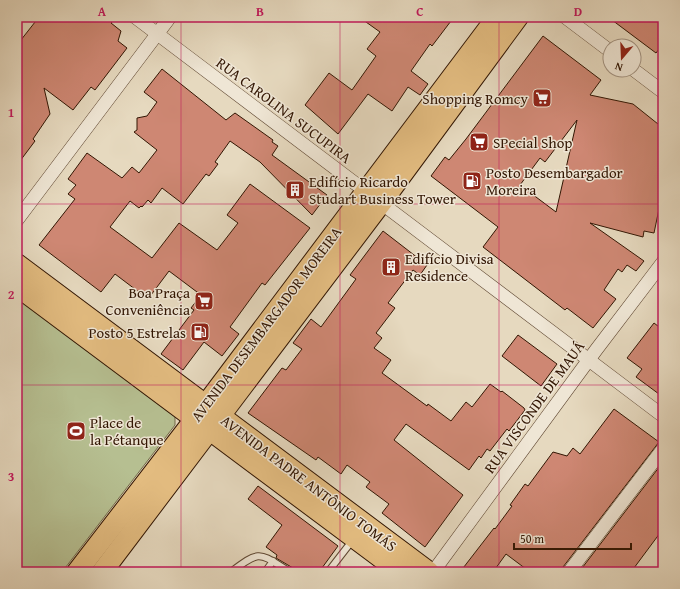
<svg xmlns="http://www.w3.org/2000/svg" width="680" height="589" viewBox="0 0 680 589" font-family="'Gentium Book Plus',serif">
<rect width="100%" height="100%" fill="#e6d9bf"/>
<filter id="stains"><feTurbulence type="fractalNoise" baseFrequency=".005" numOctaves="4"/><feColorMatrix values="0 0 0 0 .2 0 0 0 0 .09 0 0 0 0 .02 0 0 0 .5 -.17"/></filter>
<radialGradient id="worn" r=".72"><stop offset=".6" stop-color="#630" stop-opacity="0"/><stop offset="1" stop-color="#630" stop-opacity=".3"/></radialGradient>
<path fill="#b6bf91" stroke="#746a4a" d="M17,296L175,414V425L62,572H17Z"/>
<g fill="#ce8773" stroke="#321603" fill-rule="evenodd">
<path d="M39,17H116L111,23L121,31L118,41L127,48L95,90L91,87L73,110L44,88L50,114L33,139L35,141L17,165V45Z"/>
<path d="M359,17H454L432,46L430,44L411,71L428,84L420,95L408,87L392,111L368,94L338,134L305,105L329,73L352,90L376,56L367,49L380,32Z"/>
<path d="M608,17H652L663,25V44L656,53Z"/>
<path d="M543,36L601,80L590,95L633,104L663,128V209H659L654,233L644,231L643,237L590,223L644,261L636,271L627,265L622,272L618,269L604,290L616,299L593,328L567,308L565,310L483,247L498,227L431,176L445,157L449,160L466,139ZM577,120L556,212L520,185L540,158L545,162Z"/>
<path d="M162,69L226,120L235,113L273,140L272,142L278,146L272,155L327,195L312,215L260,162L230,141L215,162L218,164L209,176L206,174L183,204L162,188L151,203L148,200L142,207L141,206L139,208L130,201L110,227L152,258L179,223L217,250L238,223L227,215L250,184L310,228L265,285L262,283L230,327L239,334L222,356L204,342L183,370L161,354L194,310L191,308L201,295L169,271L148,299L115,274L101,292L39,245L75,199L68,194L76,185L68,179L87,153L122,178L132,167L139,173L157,150L134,132L137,130V118L147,116L157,102L144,92Z"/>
<path d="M383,231L427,265L420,275L413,270L388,303L395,308L376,333L382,338L374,348L391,360L382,373L427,406L428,404L451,421L466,402L472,407L490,384L501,392L502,391L524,408L525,410L509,431L507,429L490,451L487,449L481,458L479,456L469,470L406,424L394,440L463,495L425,547L382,513L389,504L366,487L370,482L347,465L341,474L318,457L316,460L248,413L282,368L286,370L302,349L293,343L311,319L321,327L356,279L350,275Z"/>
<path d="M654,323L663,330V397L636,377L642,369L627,358Z"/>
<path d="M518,335L557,364L541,386L502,356Z"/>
<path d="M614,409L659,442L563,567L561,572H530L506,554L493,572H460L494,528L495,529L512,506L510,505L525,484L528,486L553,452L567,456L573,448L580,454Z"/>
<path d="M663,462V529L631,572H579Z"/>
<path d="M258,486L338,546L319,572H294L293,568L276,558L277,555L266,547L282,525L248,499Z"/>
</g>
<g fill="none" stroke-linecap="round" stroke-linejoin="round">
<defs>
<g id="lane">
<path d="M231,572C261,549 259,553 290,572"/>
<path d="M265,572L273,561"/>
<path d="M328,572L352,541"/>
</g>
<g id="street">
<path d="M135,17L663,416"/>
<path d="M565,17L610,51"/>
<path d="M634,70L663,92"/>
<path d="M17,220L170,17"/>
<path d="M433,572L596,350L663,262"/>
<path d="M569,572L663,449"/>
</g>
<g id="primary">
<path d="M17,264L429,572"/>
<path d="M17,286L400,572"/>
<path d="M77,572L195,419L497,17"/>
<path d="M102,572L381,203L518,17"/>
</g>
</defs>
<use href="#lane" stroke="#5f4732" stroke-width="8"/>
<use href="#street" stroke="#5f4732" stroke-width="14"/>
<use href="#primary" stroke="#321603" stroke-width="22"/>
<use href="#lane" stroke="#efe6d5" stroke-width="6"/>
<use href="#street" stroke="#efe6d5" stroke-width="13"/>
<use href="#primary" stroke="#e3bc80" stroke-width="20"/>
</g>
<path fill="none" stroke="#c2185b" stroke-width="1" stroke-opacity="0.55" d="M181,17V572M340,17V572M499,17V572M17,204H663M17,385H663"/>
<defs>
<symbol id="supermarket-square" viewBox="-11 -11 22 22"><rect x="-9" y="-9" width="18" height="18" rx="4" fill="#8f2418" stroke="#efe6d5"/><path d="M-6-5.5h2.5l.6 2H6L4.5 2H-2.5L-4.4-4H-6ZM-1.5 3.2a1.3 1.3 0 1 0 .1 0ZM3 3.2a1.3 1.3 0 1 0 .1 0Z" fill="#fff"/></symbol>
<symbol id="fuel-square" viewBox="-11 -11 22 22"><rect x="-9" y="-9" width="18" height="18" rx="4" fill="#8f2418" stroke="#efe6d5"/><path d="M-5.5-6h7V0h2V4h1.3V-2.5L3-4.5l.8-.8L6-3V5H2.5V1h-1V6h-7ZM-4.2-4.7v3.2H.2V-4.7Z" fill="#fff"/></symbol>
<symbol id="building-square" viewBox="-11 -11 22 22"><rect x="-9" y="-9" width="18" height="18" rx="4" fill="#8f2418" stroke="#efe6d5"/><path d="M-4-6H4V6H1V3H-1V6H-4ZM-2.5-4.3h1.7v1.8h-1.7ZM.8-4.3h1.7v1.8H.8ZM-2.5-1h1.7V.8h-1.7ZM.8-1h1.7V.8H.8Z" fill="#fff"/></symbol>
<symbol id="stadium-square" viewBox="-11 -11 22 22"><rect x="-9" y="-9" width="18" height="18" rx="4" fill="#8f2418" stroke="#efe6d5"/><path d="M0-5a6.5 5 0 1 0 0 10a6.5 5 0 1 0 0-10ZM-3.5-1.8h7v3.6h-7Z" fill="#fff"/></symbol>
</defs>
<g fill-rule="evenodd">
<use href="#supermarket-square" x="531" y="87" width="22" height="22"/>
<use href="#supermarket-square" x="468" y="131" width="22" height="22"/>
<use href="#fuel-square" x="461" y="170" width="22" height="22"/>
<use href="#building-square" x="284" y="179" width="22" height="22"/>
<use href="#building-square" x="380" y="256" width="22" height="22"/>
<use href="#supermarket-square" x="193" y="290" width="22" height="22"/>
<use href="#fuel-square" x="189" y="321" width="22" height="22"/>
<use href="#stadium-square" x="65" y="420" width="22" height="22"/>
</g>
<g text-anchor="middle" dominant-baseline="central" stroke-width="3" stroke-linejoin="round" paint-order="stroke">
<g font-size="15" fill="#321603" stroke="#efe6d5" text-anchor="start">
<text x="528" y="98" text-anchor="end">Shopping Romcy</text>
<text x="493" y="142">SPecial Shop</text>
<text x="486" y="172">Posto Desembargador<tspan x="486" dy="17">Moreira</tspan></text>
<text x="309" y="181">Edifício Ricardo<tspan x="309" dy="17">Studart Business Tower</tspan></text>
<text x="405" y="258">Edifício Divisa<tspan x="405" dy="17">Residence</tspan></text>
<text x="190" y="292" text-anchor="end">Boa Praça<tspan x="190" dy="17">Conveniência</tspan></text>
<text x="186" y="332" text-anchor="end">Posto 5 Estrelas</text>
<text x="90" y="422">Place de<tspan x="90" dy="17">la Pétanque</tspan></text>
</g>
<g font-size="15" fill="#321603" stroke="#efe6d5">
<text transform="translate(284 110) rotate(37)">RUA CAROLINA SUCUPIRA</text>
<text transform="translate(266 324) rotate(-53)">AVENIDA DESEMBARGADOR MOREIRA</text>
<text transform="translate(534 407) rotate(-54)">RUA VISCONDE DE MAUÁ</text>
<text transform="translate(309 483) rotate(37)">AVENIDA PADRE ANTÔNIO TOMÁS</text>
</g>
</g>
<rect width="680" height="589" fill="none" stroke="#e6d9bf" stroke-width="44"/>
<g transform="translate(622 58) rotate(199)"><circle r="19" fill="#efe6d5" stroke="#a39381"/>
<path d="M0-3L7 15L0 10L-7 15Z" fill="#8f2418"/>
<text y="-6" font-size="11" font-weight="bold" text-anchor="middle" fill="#321603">N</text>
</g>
<path d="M514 543v6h117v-6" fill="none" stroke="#321603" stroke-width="2"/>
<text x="520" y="543" font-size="12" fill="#321603" stroke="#efe6d5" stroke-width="3" paint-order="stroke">50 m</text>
<rect x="22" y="22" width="636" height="545" fill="none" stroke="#c2185b" stroke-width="1.5"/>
<g font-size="13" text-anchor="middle" font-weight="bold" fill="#c2185b">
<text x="102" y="16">A</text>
<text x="260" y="16">B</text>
<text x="420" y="16">C</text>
<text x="578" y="16">D</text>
<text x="11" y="117">1</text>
<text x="11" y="299">2</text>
<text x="11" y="481">3</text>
</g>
<rect width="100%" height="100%" filter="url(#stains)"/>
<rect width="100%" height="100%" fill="url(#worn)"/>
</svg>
